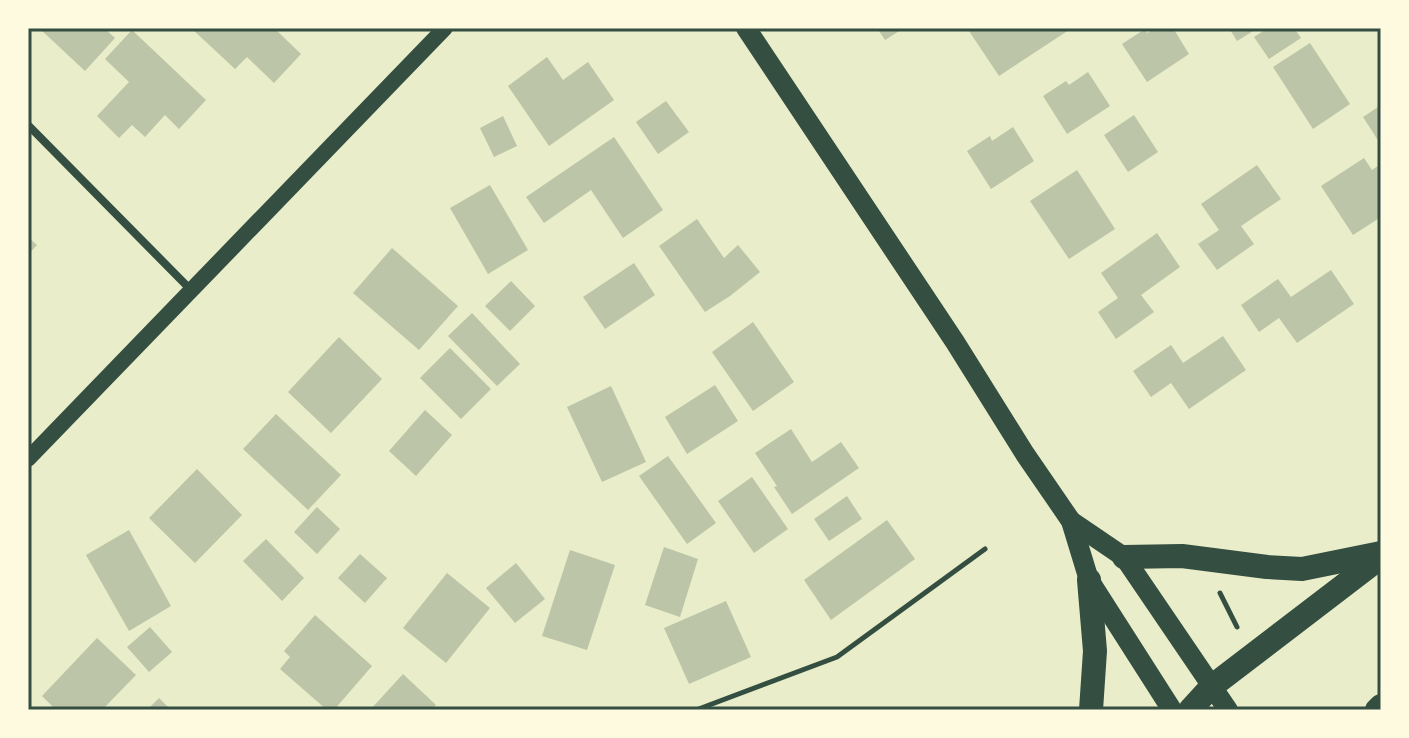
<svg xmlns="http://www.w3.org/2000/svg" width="1409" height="738" viewBox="0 0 1409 738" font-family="'Public Sans',sans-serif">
<rect width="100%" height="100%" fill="#e9edc9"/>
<g fill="#bcc5a7">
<path d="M39,28H104L115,38L85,71Z"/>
<path d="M191,28H274L301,54L274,83L247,57L235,69Z"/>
<path d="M877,28H904L885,40Z"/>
<path d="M967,28H1072L999,76Z"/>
<path d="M1156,28H1173L1189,54L1147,82L1122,44L1145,29L1147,33Z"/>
<path d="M1229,28H1258L1237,41Z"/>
<path d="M1268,28H1294L1301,38L1269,59L1254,37Z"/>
<path d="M132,30L206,100L179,129L165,115L145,137L132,125L119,138L97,116L129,82L105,59Z"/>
<path d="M1310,43L1350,104L1313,129L1273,67Z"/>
<path d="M547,57L563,80L588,62L614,100L549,146L508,86Z"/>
<path d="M1088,72L1110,106L1067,134L1043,96L1066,81L1069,85Z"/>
<path d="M666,101L689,132L658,154L636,122Z"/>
<path d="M1381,105V145L1363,117Z"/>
<path d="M1134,115L1158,152L1128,172L1104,135Z"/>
<path d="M503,116L517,146L494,157L480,128Z"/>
<path d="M1013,127L1034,161L991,189L967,151L990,136L992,141Z"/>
<path d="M614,137L663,210L623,238L591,190L544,223L526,197Z"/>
<path d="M1364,158L1372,170L1381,164V217L1353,235L1321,186Z"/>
<path d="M1257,165L1281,199L1241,226L1254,244L1217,270L1198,244L1219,230L1201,204Z"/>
<path d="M1077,170L1115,229L1069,259L1030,201Z"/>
<path d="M490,185L528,250L488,274L450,208Z"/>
<path d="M697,219L724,258L738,245L760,272L730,296L705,312L659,246Z"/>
<path d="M1157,233L1180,267L1141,295L1154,312L1116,339L1098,312L1118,298L1101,273Z"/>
<path d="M28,237L37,245L28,255Z"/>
<path d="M392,248L458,306L419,350L353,293Z"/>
<path d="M634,263L655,295L605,329L583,297Z"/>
<path d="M1331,270L1354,304L1297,343L1279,318L1259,332L1241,305L1278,279L1291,297Z"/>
<path d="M511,281L535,306L510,331L485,306Z"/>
<path d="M472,313L520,364L497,386L448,336Z"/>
<path d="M753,322L794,382L753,411L712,352Z"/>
<path d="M1223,336L1246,370L1189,409L1171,383L1151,397L1133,371L1171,345L1183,363Z"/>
<path d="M339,337L382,379L331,433L288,392Z"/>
<path d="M450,348L491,389L461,419L420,378Z"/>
<path d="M715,385L738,421L687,454L665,417Z"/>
<path d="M611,386L646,462L602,482L567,407Z"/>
<path d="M425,410L452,435L416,476L389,451Z"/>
<path d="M276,414L341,475L308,510L243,449Z"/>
<path d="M791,429L812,462L841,442L859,468L792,514L774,487L777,486L755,453Z"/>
<path d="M668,456L716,523L687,544L639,476Z"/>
<path d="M197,469L242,515L195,563L149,518Z"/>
<path d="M752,477L788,529L754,553L718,501Z"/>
<path d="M847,496L862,519L829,541L814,519Z"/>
<path d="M317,507L340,529L317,554L294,532Z"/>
<path d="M887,520L915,559L831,620L804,580Z"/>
<path d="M129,530L171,606L129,631L86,555Z"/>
<path d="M266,539L304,578L282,601L243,561Z"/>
<path d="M664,547L698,559L680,617L645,605Z"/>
<path d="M570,550L615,565L587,650L542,636Z"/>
<path d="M360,554L387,578L365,603L338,578Z"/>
<path d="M516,563L545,599L515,623L486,588Z"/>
<path d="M447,573L490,608L446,663L403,628Z"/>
<path d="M726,601L751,657L689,684L664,628Z"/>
<path d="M315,615L372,666L334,710H327L280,669L290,657L284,651Z"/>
<path d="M150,627L172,652L149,672L127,647Z"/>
<path d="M97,638L136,675L102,710H56L42,696Z"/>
<path d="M403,674L436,705L431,710H370Z"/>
<path d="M159,698L171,710H147Z"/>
</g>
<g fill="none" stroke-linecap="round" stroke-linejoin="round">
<g stroke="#344e41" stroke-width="5">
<path d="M1220,593L1237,627"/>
<path d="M696,710L837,657L985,549"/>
</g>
<path stroke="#344e41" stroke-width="8" d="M28,125L191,290"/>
<path stroke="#344e41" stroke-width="16" d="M28,459L445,28"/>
<g stroke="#344e41" stroke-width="20">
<path d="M746,28L955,342L1025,454L1071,521L1089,580L1172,710"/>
<path d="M1071,521L1124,557L1228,710"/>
</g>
<g stroke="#344e41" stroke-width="24">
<path d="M1124,557L1182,556L1267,567L1302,569L1381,553"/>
<path d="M1089,580L1095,651L1091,710"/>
<path d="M1190,710L1211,687L1381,557"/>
<path d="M1377,710L1381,706"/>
</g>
</g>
<rect width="1409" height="738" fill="none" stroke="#fefae0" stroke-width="60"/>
<rect x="30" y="30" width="1349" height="678" fill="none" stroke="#344e41" stroke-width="3"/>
</svg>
